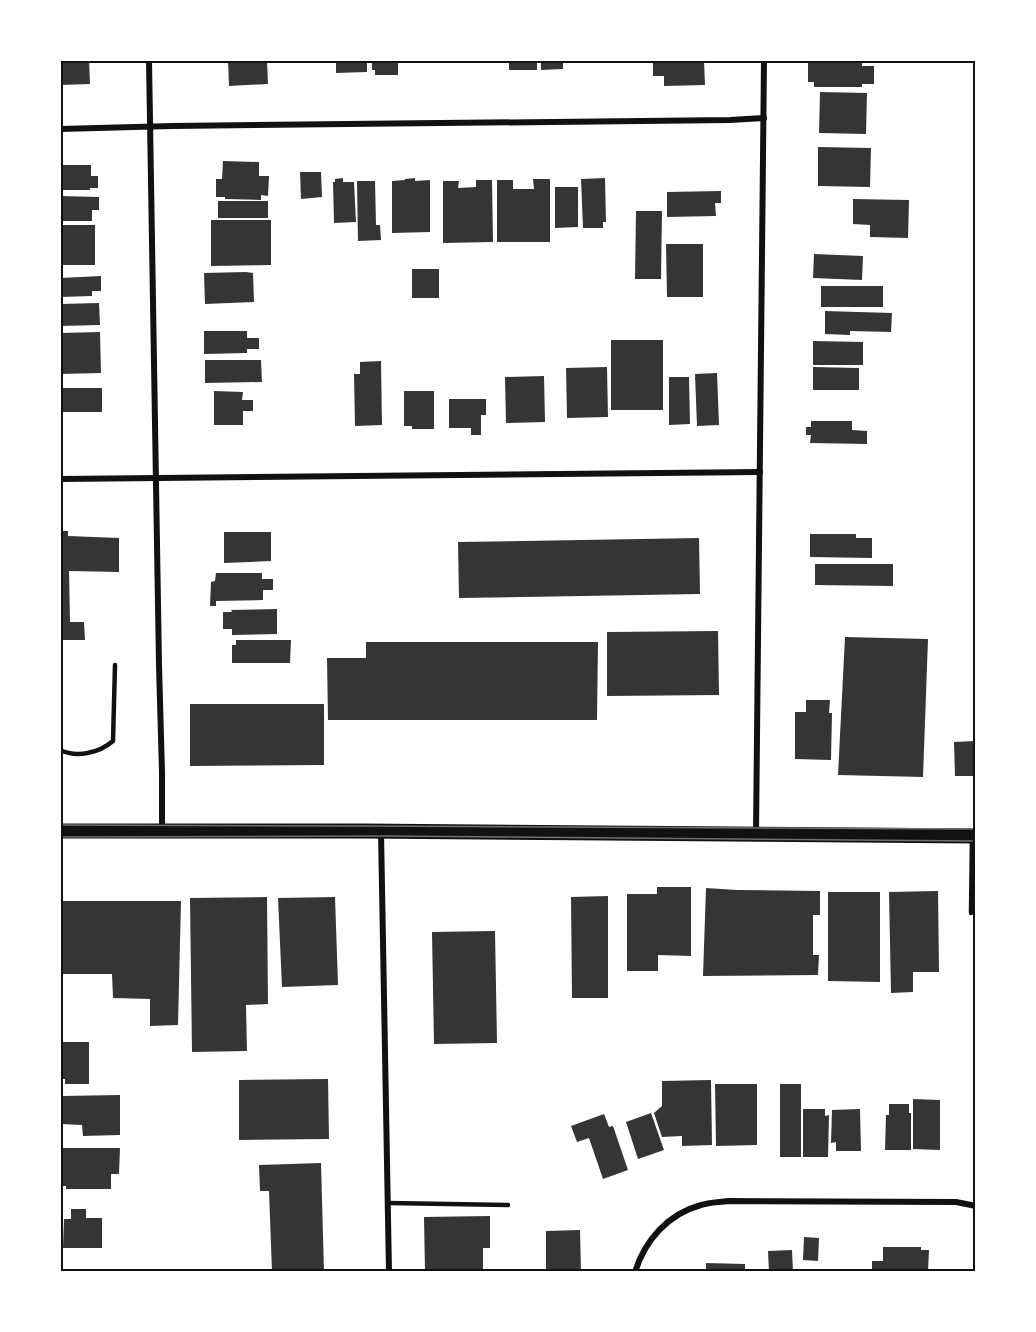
<svg xmlns="http://www.w3.org/2000/svg" width="1036" height="1332" viewBox="0 0 1036 1332" font-family="Commissioner,sans-serif">
<rect width="100%" height="100%" fill="#fff"/>
<g fill="#353535">
<path d="M60,60H89L90,84L60,85Z"/>
<path d="M228,60H267L268,84L229,86Z"/>
<path d="M336,60H367V72L336,73Z"/>
<path d="M372,60H398V75H375V70H372Z"/>
<rect x="405" y="60" width="30" height="3"/>
<rect x="509" y="60" width="28" height="10"/>
<path d="M541,60H563V69L541,70Z"/>
<path d="M653,60H704L705,85L664,86V76H653Z"/>
<path d="M808,63H862V66H874V84H862V87H814V82H808Z"/>
<path d="M820,92L867,93L866,134L819,133Z"/>
<path d="M818,147L871,148L870,187L818,186Z"/>
<path d="M223,161L259,162V176H269L268,196L261,195V200L225,199V197H216V179H222Z"/>
<path d="M60,165H91V176H98V188H90V190H60Z"/>
<path d="M300,172H321L322,197L301,199Z"/>
<path d="M343,178V182H354L356,222L334,223L333,182H335V179Z"/>
<path d="M415,178V181L430,180V232L392,233V181L405,180V179Z"/>
<path d="M605,178L606,222H603V228H583L581,179Z"/>
<path d="M533,179H550V242H497V180H513V189H534Z"/>
<path d="M476,180H492L493,242L443,243V181H459L458,188L476,187Z"/>
<path d="M357,181H375L376,225H380L381,240L358,241Z"/>
<path d="M555,187H578V227L555,228Z"/>
<path d="M721,191V203H715L716,216L667,217V192Z"/>
<path d="M60,196L99,197V210H92V221H60Z"/>
<path d="M853,199L909,200L908,238L870,237V225L853,224Z"/>
<rect x="218" y="201" width="50" height="17"/>
<path d="M636,211H662L661,279H635Z"/>
<path d="M211,220H271V265L211,266Z"/>
<rect x="60" y="225" width="35" height="40"/>
<path d="M666,244H703V297H667Z"/>
<path d="M814,254L863,256L862,280L813,278Z"/>
<rect x="412" y="269" width="27" height="29"/>
<path d="M246,272L253,273L254,302L205,304L204,273Z"/>
<path d="M101,276V291H92V296L60,297V278Z"/>
<rect x="821" y="286" width="62" height="21"/>
<path d="M99,303L100,325L60,326V304Z"/>
<path d="M825,311L892,313L891,332L850,331V335L825,334Z"/>
<path d="M204,331H247V338H259V349H247V353L204,354Z"/>
<path d="M100,332L101,373L60,374V333Z"/>
<rect x="611" y="340" width="52" height="70"/>
<path d="M813,341L863,342V365H813Z"/>
<path d="M205,360H261L262,382L205,383Z"/>
<path d="M381,361L382,425L355,426L354,374H360V362Z"/>
<path d="M607,367L608,417L567,418L566,368Z"/>
<path d="M813,367L859,368V390H813Z"/>
<path d="M717,373L719,425L697,426L695,374Z"/>
<path d="M544,376L545,422L506,423L505,377Z"/>
<path d="M669,377H689L690,424L669,425Z"/>
<rect x="62" y="388" width="40" height="24"/>
<path d="M214,391L243,392L242,400H253V411H243V425H214Z"/>
<path d="M404,391H434V429H412V426H404Z"/>
<path d="M449,399H486V415H481V435H471V428H449Z"/>
<path d="M811,421H852V430L867,431V444L810,443L811,435H806V427H811Z"/>
<path d="M60,531H68V536L119,538V572L69,571L70,622H84L85,640H60Z"/>
<path d="M224,532H271V561L224,563Z"/>
<path d="M810,534H856V538H872V558L810,557Z"/>
<path d="M699,538L700,594L459,598L458,542Z"/>
<path d="M815,564H893V586L815,585Z"/>
<path d="M216,573H262V579H273V590H263V600L216,601V606H210L211,582L215,581Z"/>
<path d="M277,609V634L232,635V629H223V612H232L231,610Z"/>
<path d="M718,631L719,695L607,696V632Z"/>
<path d="M845,637L928,639L923,777L838,775Z"/>
<path d="M236,640H291L290,663H232V645H236Z"/>
<path d="M366,642H598L597,720H328L327,658H366Z"/>
<path d="M806,700H830L829,713H832L831,760L795,759V712H806Z"/>
<path d="M190,704H324V765L190,766Z"/>
<path d="M975,741L976,776H955L954,742Z"/>
<path d="M657,887H691V956L658,955V971H627V894H657Z"/>
<path d="M706,888L737,890L820,891V915H813V955H819L818,975L703,976Z"/>
<path d="M938,891L939,972H913V992L891,993L889,892Z"/>
<path d="M828,892H880V982L828,981Z"/>
<path d="M608,896V998H572L571,897Z"/>
<path d="M267,897L268,1004L246,1005L247,1051L192,1052L190,898Z"/>
<path d="M335,897L338,985L282,987L278,898Z"/>
<path d="M60,901H181L178,1025L150,1026V999L113,998L112,974H60Z"/>
<path d="M495,931L497,1043L434,1044L432,932Z"/>
<path d="M61,1042H89V1084H65V1079H61L60,1056H61Z"/>
<path d="M328,1079L329,1139L239,1140V1080Z"/>
<path d="M711,1080L712,1145L682,1146V1136L662,1137L654,1113L662,1106V1081Z"/>
<path d="M715,1084H757V1145L716,1146Z"/>
<rect x="780" y="1084" width="21" height="73"/>
<path d="M120,1095V1135L83,1136L82,1125L61,1124L62,1096Z"/>
<path d="M913,1099L940,1100V1150L913,1149Z"/>
<path d="M889,1104H909V1113H911V1150H885L886,1115H889Z"/>
<path d="M803,1109H825V1116L829,1115L828,1157H803Z"/>
<path d="M860,1109L861,1151H836V1142L831,1143L832,1110Z"/>
<path d="M651,1113L664,1150L638,1159L626,1122Z"/>
<path d="M604,1114L609,1127L613,1126L628,1170L603,1179L589,1138L577,1142L571,1126Z"/>
<path d="M63,1148H120L119,1174H111V1189H66V1186H60V1165H63Z"/>
<path d="M321,1163L324,1272H272L269,1191H260L259,1165Z"/>
<path d="M71,1209H86V1218H102V1248H63L64,1219H71Z"/>
<path d="M490,1216V1248H483V1272H425L424,1217Z"/>
<path d="M580,1230L581,1272H546V1231Z"/>
<path d="M804,1237L819,1238L818,1261L803,1260Z"/>
<path d="M883,1247H921V1250H929L928,1272H883V1270H872V1261H883Z"/>
<path d="M792,1250L793,1272H769L768,1251Z"/>
<path d="M706,1263L745,1264V1272H706Z"/>
</g>
<g fill="none" stroke-linecap="round" stroke-linejoin="round">
<g stroke="#111" stroke-width="4.5">
<path d="M60,750C77,758 99,753 113,741L115,665"/>
<path d="M971,913L972,838"/>
<path d="M388,1203L508,1205"/>
</g>
<g stroke="#111" stroke-width="6">
<path d="M149,60L159,665L162,772V831"/>
<path d="M60,129L172,126L730,120L764,118"/>
<path d="M60,479L760,472"/>
<path d="M381,832L389,1272"/>
<path d="M756,833L764,60"/>
<path d="M635,1272C645,1240 668,1214 701,1205C710,1202 720,1202 729,1201L956,1202L976,1206"/>
</g>
<path stroke="#111" stroke-width="15" d="M60,831H363L976,836"/>
<g stroke="#707070" stroke-width="1.5">
<path d="M60,825L363,826L976,829"/>
<path d="M60,837L381,836L976,841"/>
</g>
</g>
<rect width="1036" height="1332" fill="none" stroke="#ffffff" stroke-width="123"/>
<rect x="62" y="62" width="912" height="1208" fill="none" stroke="#111" stroke-width="2"/>
</svg>
